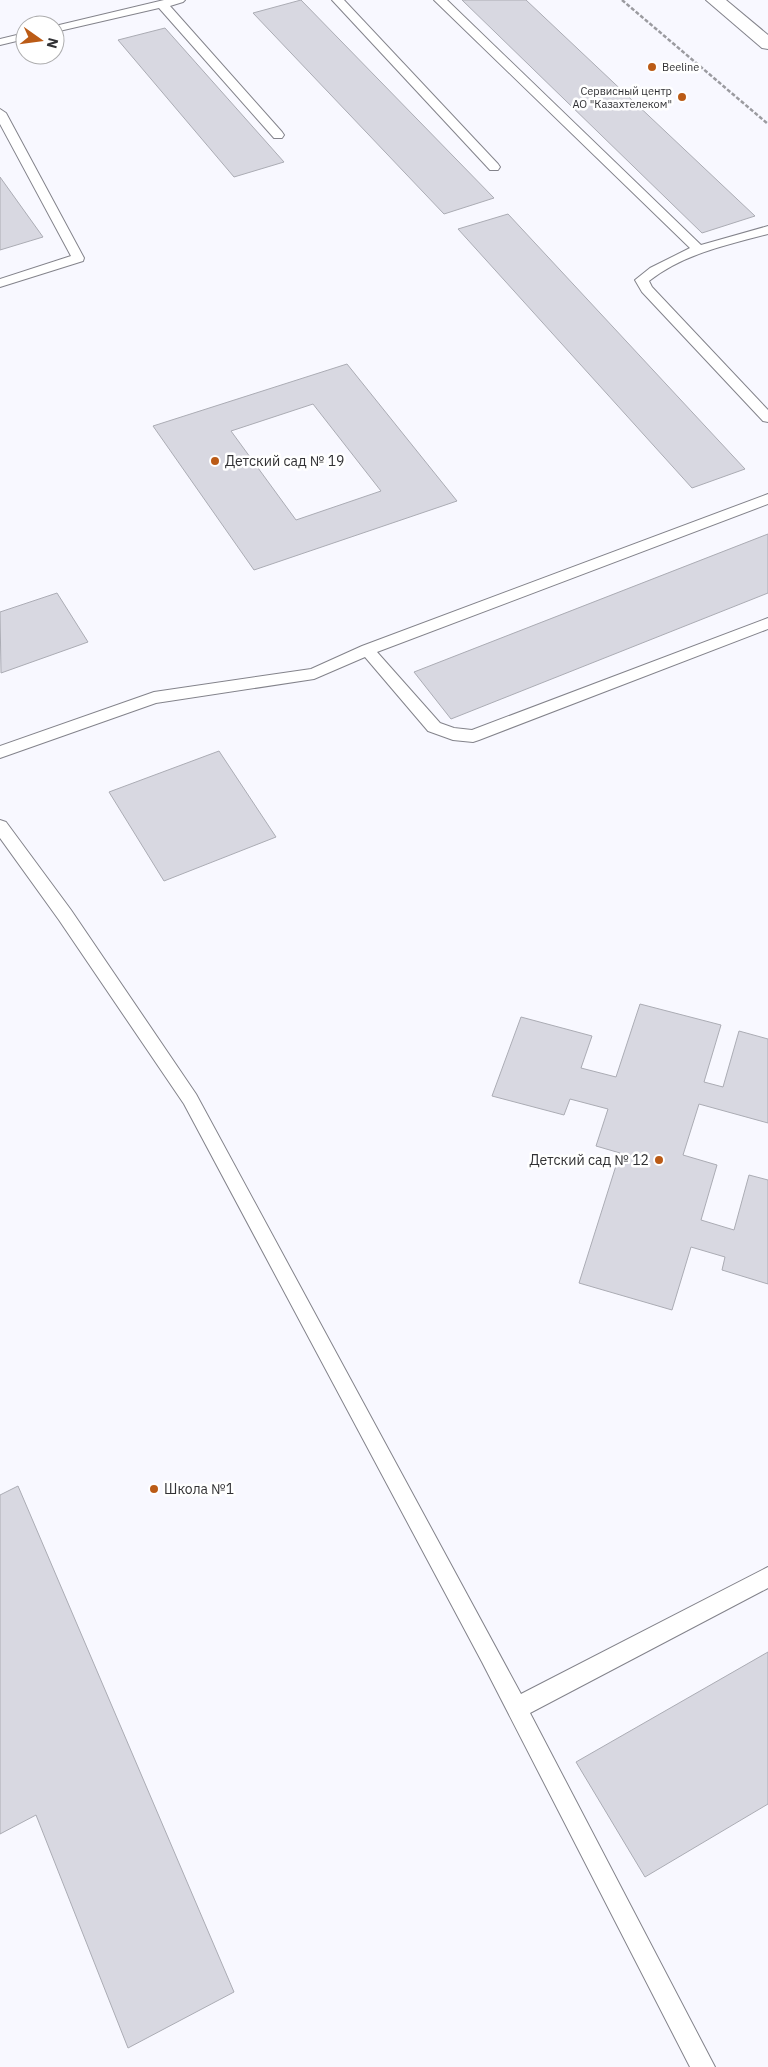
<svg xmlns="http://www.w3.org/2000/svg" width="768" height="2067" viewBox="0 0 768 2067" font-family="'IBM Plex Sans',sans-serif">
<rect width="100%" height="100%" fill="#f8f8ff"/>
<g fill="#d8d8e1" stroke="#abacb4" fill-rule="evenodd">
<path d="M301,0L494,198L444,214L253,13Z"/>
<path d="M462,0H526L755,216L702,233Z"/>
<path d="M165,28L284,162L234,177L118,40Z"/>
<path d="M0,177L43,237L0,250Z"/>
<path d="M508,214L745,469L692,488L458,229Z"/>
<path d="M347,364L457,501L254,570L153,426ZM313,404L381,491L296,520L231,431Z"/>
<path d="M768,534V593L451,719L414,672Z"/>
<path d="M57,593L88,642L1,673L0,612Z"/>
<path d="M219,751L276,837L164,881L109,792Z"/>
<path d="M640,1004L721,1025L704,1082L723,1087L739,1031L768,1039V1123L699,1104L683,1155L717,1165L701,1220L734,1230L749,1175L768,1180V1284L722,1270L725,1257L691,1247L672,1310L579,1283L620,1153L596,1146L608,1109L570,1099L564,1115L492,1096L521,1017L592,1036L581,1068L616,1077Z"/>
<path d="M18,1486L234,1992L128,2048L36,1815L0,1834V1495Z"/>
<path d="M768,1652V1804L645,1877L576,1762Z"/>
</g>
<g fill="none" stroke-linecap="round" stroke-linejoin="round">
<defs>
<g id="service">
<path d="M164,0H185L183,2L170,6L282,132L284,135L282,138H274L159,8L55,32V26Z"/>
<path d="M332,0H344L498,164L500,167L498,170H490Z"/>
<path d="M434,0H447L701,245L768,226V234C727,245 683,254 649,281L652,287L768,410V422L763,421L642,292L635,280L650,268L690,248Z"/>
<path d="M25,33V39L0,45V39Z"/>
<path d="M0,109L6,113L84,258L83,261L0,287V279L71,256L0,124Z"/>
<path d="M768,494V504L377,652L440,723L454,728L472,730L768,618V629L479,740L473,742L453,740L428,731L365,657L314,679L156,703L0,758V746L154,692L311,669L362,646Z"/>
<path d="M0,820L6,822L71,910L196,1094L521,1694L768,1567V1588L530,1713L715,2067H690L482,1662L184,1104L59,920L0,838Z"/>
</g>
<path id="tertiary" d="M706,0H726L768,35V49L762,48Z"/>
</defs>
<use href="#service" stroke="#83838b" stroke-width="2"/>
<use href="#tertiary" stroke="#83838b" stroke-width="2"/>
<path stroke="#9b9ba0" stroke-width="2.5" stroke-dasharray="4 2" stroke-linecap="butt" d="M622,0L768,124"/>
<use href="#service" fill="#fff" fill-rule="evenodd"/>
<use href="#tertiary" fill="#fff" fill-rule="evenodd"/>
</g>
<g fill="#bb5b16" stroke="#fff" stroke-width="2">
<circle cx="652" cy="67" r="5"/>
<circle cx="682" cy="97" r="5"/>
<circle cx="215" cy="461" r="5"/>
<circle cx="659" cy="1160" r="5"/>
<circle cx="154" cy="1489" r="5"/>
</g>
<g text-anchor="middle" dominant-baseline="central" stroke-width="5" stroke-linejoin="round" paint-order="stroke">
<g font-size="11" fill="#313134" stroke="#fff" text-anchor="start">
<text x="662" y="67">Beeline</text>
<text x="672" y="91" text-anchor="end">Сервисный центр<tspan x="672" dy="13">АО "Казахтелеком"</tspan></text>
</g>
<g font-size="14" fill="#313134" stroke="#fff" text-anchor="start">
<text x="225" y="461">Детский сад № 19</text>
<text x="649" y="1160" text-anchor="end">Детский сад № 12</text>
<text x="164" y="1489">Школа №1</text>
</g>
</g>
<g transform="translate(40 40) rotate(104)"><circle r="24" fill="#ffffff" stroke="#adadae"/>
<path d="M0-4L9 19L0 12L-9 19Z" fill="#bb5b16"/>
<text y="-8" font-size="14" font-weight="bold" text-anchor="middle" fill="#313134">N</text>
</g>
</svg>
